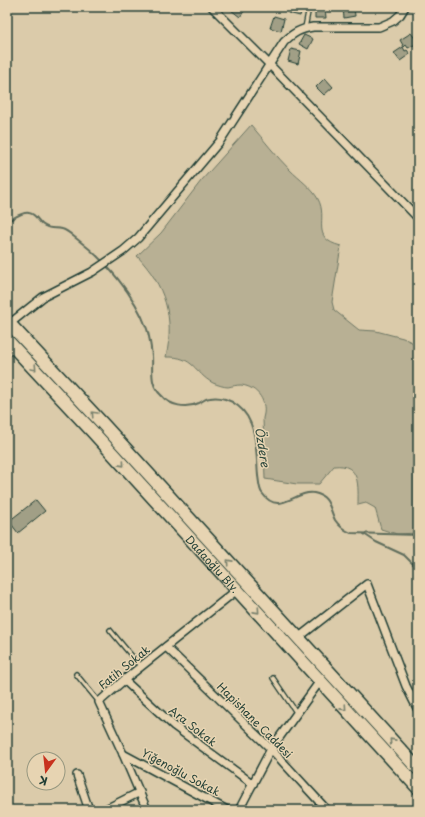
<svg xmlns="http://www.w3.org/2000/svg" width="425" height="817" viewBox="0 0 425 817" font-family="'Playpen Sans',sans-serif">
<rect width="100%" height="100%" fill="#dbcbaa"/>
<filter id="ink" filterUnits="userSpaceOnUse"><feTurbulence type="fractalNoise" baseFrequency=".025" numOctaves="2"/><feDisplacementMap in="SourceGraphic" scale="8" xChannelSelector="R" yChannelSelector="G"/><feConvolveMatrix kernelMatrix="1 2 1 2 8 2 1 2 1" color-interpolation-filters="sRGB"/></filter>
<g filter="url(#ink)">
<path fill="#b8b094" stroke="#6c7664" d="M251,125C264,140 276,156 290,170C299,179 312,188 318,199C329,219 309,238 341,246L332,302L334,310L359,330L376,331L403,338L418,345V533L397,534L381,529L375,508L366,503L358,505C358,487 361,463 334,466L319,484H297L265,479L263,418C268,402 258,387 241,385C236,385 233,386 228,387C224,387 218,385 213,383C194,373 195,356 166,357C175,318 165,285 137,256L161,233L201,181Z"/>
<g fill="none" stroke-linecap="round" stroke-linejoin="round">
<g stroke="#5f6d5c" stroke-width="2">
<path d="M7,221C14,219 22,211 29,213C37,214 38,223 45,226C51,230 56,227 62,229C67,230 73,236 77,239C105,260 135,295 147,329C150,338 151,347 152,356C153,370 149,384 161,395C170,406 186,409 199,403C203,401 206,398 210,398C220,396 231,400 238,406C258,421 256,453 258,476C259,481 259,489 262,493C279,517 295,490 314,493C330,496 329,508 335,520C339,526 344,530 351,533L418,535"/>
<path d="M364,534L376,542L404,555L418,569"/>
</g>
</g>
<g fill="#a19f86" stroke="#1f3d34">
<path d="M233,7H247L240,17L231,10Z"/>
<path d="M290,7H302L300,16L288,13Z"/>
<path d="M315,7H325L326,18H315Z"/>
<path d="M343,7H354L355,16L344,18Z"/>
<path d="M274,16L284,19L281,31L270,28Z"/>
<path d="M411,33L417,41L415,43L416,44L408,48L406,45L404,47L400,40Z"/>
<path d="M304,35L313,39L308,49L299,44Z"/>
<path d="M403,47L405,51L407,50L410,54L400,61L394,53Z"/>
<path d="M291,49L301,51L298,64L288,61Z"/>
<path d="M325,78L333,87L324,95L316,87Z"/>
<path d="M36,500L45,511L18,533L9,521Z"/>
</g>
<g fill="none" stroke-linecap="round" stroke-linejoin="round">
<defs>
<g id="lane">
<path d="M305,28L309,7"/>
<path d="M110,630L141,667"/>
<path d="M76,674L99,702"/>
<path d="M273,678L296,712"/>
</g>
<g id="street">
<path d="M212,7L270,65L418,218"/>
<path d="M8,325L43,297L92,272L123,251L138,238L220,141L284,42C293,33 300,29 313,27H379L393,21L400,15L405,7"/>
<path d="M298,638L367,584L406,686L418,710"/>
<path d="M166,647L271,749L327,810"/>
<path d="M124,680L174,726L253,784"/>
<path d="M123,754L227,810"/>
<path d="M77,775L89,810"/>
<path d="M104,810L140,792"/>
<path d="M147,810L123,754L99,702L124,680L237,590"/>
<path d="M239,810L271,749L320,681"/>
</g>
<g id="highway">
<path d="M7,321L102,423L418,769"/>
<path id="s1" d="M7,340L91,430L418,788"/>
</g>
</defs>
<use href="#lane" stroke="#1f3d34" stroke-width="6"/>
<use href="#street" stroke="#1f3d34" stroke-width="10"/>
<use href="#highway" stroke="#1f3d34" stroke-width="15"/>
<use href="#lane" stroke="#e7d4b2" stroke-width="3.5"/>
<use href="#street" stroke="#e7d4b2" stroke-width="7"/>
<use href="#highway" stroke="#e7d4b2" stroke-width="12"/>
</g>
<defs><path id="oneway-chevron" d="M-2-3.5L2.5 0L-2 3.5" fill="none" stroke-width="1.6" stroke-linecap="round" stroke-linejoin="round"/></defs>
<g stroke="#79816d">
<use href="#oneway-chevron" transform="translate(34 368) rotate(47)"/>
<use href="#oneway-chevron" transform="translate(94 414) rotate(-133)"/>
<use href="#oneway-chevron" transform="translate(122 464) rotate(48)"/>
<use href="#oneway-chevron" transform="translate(229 562) rotate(-132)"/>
<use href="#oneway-chevron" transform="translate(257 611) rotate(48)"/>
<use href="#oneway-chevron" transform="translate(344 708) rotate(48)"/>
<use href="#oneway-chevron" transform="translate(392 741) rotate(-132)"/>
</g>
</g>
<g text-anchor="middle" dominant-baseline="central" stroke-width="3" stroke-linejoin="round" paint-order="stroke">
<g font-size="11" fill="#1f3d34" stroke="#e7d4b2">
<text stroke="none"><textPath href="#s1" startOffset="304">Dadaoğlu Blv.</textPath></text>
<text transform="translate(124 667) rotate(-39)">Fatih Sokak</text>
<text transform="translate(255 720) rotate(45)">Hapishane Caddesi</text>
<text transform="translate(193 726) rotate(38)">Ara Sokak</text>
<text transform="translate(181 772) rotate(28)">Yiğenoğlu Sokak</text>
</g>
<g font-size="12" font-style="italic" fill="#2f493e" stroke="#e7d4b2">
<text transform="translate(263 447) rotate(81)">Özdere</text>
</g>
</g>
<rect width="425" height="817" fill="none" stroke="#e7d4b2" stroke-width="24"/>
<rect x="12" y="12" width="401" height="793" fill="none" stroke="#1f3d34" stroke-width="1.5" filter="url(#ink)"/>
<g transform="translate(46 771) rotate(195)"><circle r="19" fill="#e7d4b2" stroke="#979880"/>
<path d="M0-3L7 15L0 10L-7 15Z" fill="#c8321e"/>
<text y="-6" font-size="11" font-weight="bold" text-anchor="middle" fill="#1f3d34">K</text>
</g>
</svg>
